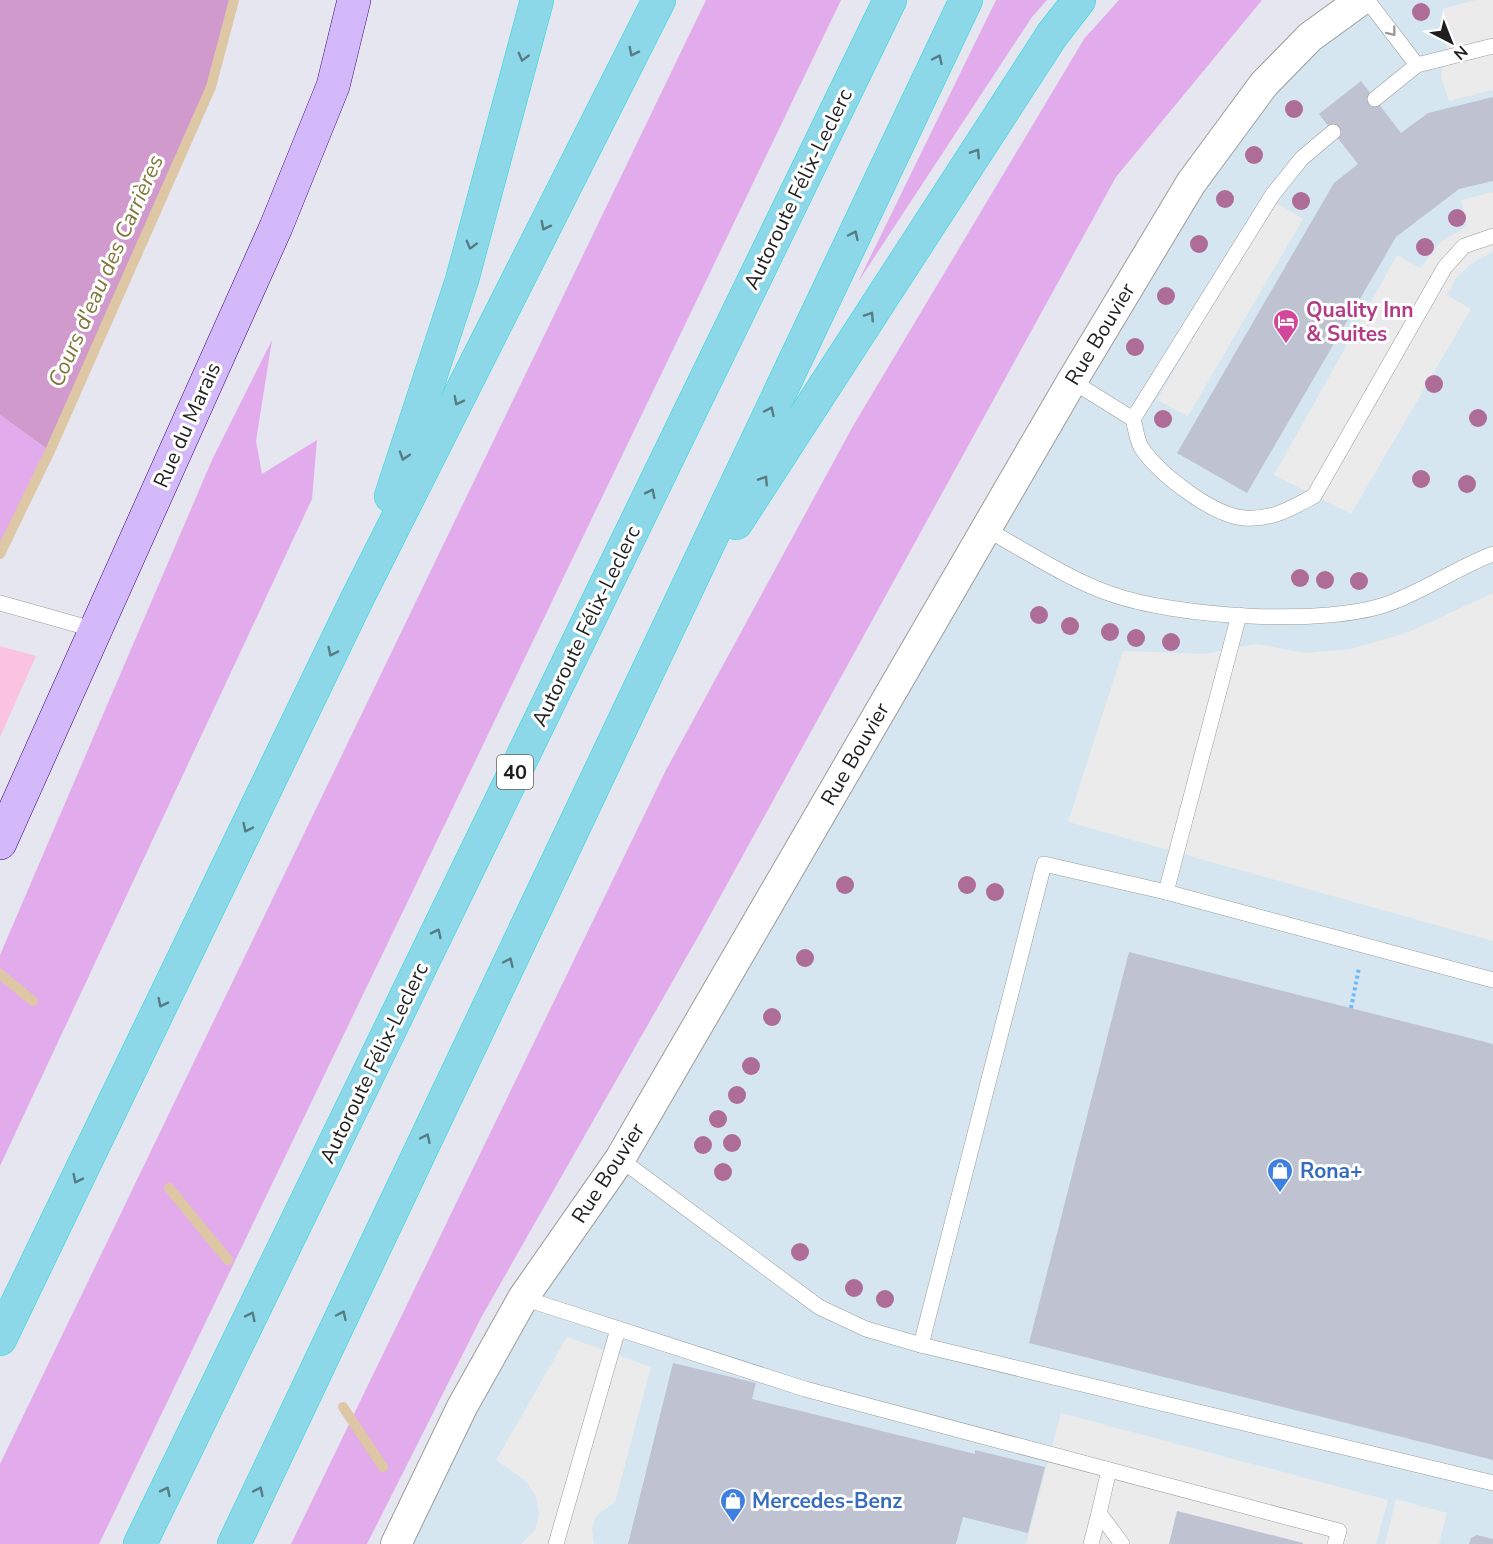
<svg xmlns="http://www.w3.org/2000/svg" width="1493" height="1544" viewBox="0 0 1493 1544" font-family="'Nunito Sans',sans-serif">
<rect width="100%" height="100%" fill="#e6e6f0"/>
<path fill="#d5e6f1" d="M1361,0H1493V1544H396L1191,183Z"/>
<g fill="#e2abeb">
<path d="M706,0H841L99,1544H0V1464Z"/>
<path d="M996,0H1047L1032,17L858,282Z"/>
<path d="M1119,0H1262L1116,177L703,928L482,1316L367,1544H291L666,770L853,426L1084,39Z"/>
<path d="M272,340L256,441L262,474L317,440L312,499L0,1166V955L212,460Z"/>
<path d="M0,415L50,451L0,554Z"/>
</g>
<path fill="#d09acc" d="M0,0H234L211,87L50,451L0,415Z"/>
<path fill="#fac3e2" d="M0,646L36,656L0,737Z"/>
<g fill="#ebebeb">
<path d="M1476,0H1493V90L1449,101L1441,77L1448,36L1442,9Z"/>
<path d="M1493,192V252L1472,263L1456,278L1447,295L1471,309L1351,514L1274,475L1397,255L1420,268L1440,243L1467,226L1461,200Z"/>
<path d="M1273,201L1303,219L1188,416L1157,400Z"/>
<path d="M1493,593V941L1068,822L1123,651L1204,654L1257,644L1306,653L1351,649L1409,632Z"/>
<path d="M567,1337L651,1367L615,1502L596,1516L592,1529L594,1544H521L535,1530L539,1515L536,1497L525,1480L496,1460Z"/>
<path d="M1061,1413L1388,1500L1376,1544H1026Z"/>
<path d="M1396,1499L1447,1513L1439,1544H1385Z"/>
</g>
<g fill="none" stroke-linecap="round" stroke-linejoin="round">
<g stroke="#dec7a5" stroke-width="10">
<path d="M0,554L50,451L211,87L234,0"/>
<path d="M0,974L33,1001"/>
<path d="M169,1188L228,1260"/>
<path d="M343,1407L383,1467"/>
</g>
</g>
<g fill="#bfc2d0">
<path d="M1361,81L1401,133L1428,113L1493,97V181L1459,189L1396,237L1247,493L1177,453L1334,183L1358,164L1319,114Z"/>
<path d="M1129,952L1493,1044V1460L1029,1343Z"/>
<path d="M673,1363L756,1383L752,1399L975,1454V1450L1045,1467L1028,1533L963,1517L956,1544H628Z"/>
<path d="M1177,1511L1303,1543V1544H1169Z"/>
<path d="M1477,1535L1493,1539V1544H1469L1471,1538Z"/>
</g>
<g fill="none" stroke-linecap="round" stroke-linejoin="round">
<defs>
<g id="lane">
<path d="M1367,0L1417,65"/>
<path d="M1375,99L1417,65L1493,46"/>
<path d="M1072,381L1133,419C1136,429 1137,443 1143,450C1161,475 1213,516 1245,518C1272,520 1292,508 1314,496L1445,267L1464,246L1493,236"/>
<path d="M1133,419L1273,194L1302,158L1333,132"/>
<path d="M986,529C1024,550 1070,580 1111,594C1175,617 1327,627 1390,603C1426,590 1458,567 1493,554"/>
<path d="M0,603L96,630"/>
<path d="M1166,892L1493,980"/>
<path d="M620,1159L819,1307L866,1329L921,1345L1044,864L1166,892L1239,615"/>
<path d="M523,1298L805,1389L1339,1531L1335,1544"/>
<path d="M921,1345L1493,1483"/>
<path d="M1109,1470L1099,1513L1122,1544"/>
<path d="M556,1544L618,1329"/>
<path d="M1091,1544L1099,1513"/>
</g>
<path id="street" d="M396,1544L462,1407L523,1298L620,1159L1072,381L1191,183L1264,84L1310,37L1361,0"/>
<path id="secondary" d="M0,843L276,227L333,86L354,0"/>
<g id="highway">
<path d="M391,496L462,280L537,0"/>
<path d="M736,523L1052,35L1079,0"/>
<path d="M0,1339L357,599L659,0"/>
<path d="M140,1544L890,0"/>
<path d="M234,1544L966,0"/>
</g>
</defs>
<use href="#lane" stroke="#9c9c9c" stroke-width="16"/>
<use href="#street" stroke="#9c9c9c" stroke-width="32"/>
<use href="#secondary" stroke="#3b037a" stroke-width="34"/>
<use href="#highway" stroke="#23dade" stroke-width="34"/>
<path stroke="#6bb9fc" stroke-width="4" stroke-dasharray="3 3" stroke-linecap="butt" d="M1351,1008L1359,968"/>
<use href="#lane" stroke="#fff" stroke-width="15"/>
<use href="#street" stroke="#fff" stroke-width="30"/>
<use href="#secondary" stroke="#d4b9fa" stroke-width="33"/>
<use href="#highway" stroke="#8dd8e8" stroke-width="33"/>
</g>
<g fill="#ae6d96">
<circle cx="1421" cy="12" r="9"/>
<circle cx="1294" cy="109" r="9"/>
<circle cx="1254" cy="155" r="9"/>
<circle cx="1225" cy="199" r="9"/>
<circle cx="1301" cy="201" r="9"/>
<circle cx="1457" cy="218" r="9"/>
<circle cx="1199" cy="244" r="9"/>
<circle cx="1425" cy="247" r="9"/>
<circle cx="1166" cy="296" r="9"/>
<circle cx="1135" cy="347" r="9"/>
<circle cx="1434" cy="384" r="9"/>
<circle cx="1478" cy="418" r="9"/>
<circle cx="1163" cy="419" r="9"/>
<circle cx="1421" cy="479" r="9"/>
<circle cx="1467" cy="484" r="9"/>
<circle cx="1300" cy="578" r="9"/>
<circle cx="1325" cy="580" r="9"/>
<circle cx="1359" cy="581" r="9"/>
<circle cx="1039" cy="615" r="9"/>
<circle cx="1070" cy="626" r="9"/>
<circle cx="1110" cy="632" r="9"/>
<circle cx="1136" cy="638" r="9"/>
<circle cx="1171" cy="642" r="9"/>
<circle cx="845" cy="885" r="9"/>
<circle cx="967" cy="885" r="9"/>
<circle cx="995" cy="892" r="9"/>
<circle cx="805" cy="958" r="9"/>
<circle cx="772" cy="1017" r="9"/>
<circle cx="751" cy="1066" r="9"/>
<circle cx="737" cy="1095" r="9"/>
<circle cx="718" cy="1119" r="9"/>
<circle cx="732" cy="1143" r="9"/>
<circle cx="703" cy="1145" r="9"/>
<circle cx="723" cy="1172" r="9"/>
<circle cx="800" cy="1252" r="9"/>
<circle cx="854" cy="1288" r="9"/>
<circle cx="885" cy="1299" r="9"/>
</g>
<defs><path id="oneway-chevron" d="M-2-3.5L2.5 0L-2 3.5" fill="none" stroke-width="1.6" stroke-linecap="round" stroke-linejoin="round" transform="scale(1.5)"/></defs>
<use stroke="#9a9a9a" href="#oneway-chevron" transform="translate(1392 32) rotate(52)"/>
<g stroke="#567c84">
<use href="#oneway-chevron" transform="translate(633 52) rotate(117)"/>
<use href="#oneway-chevron" transform="translate(523 57) rotate(105)"/>
<use href="#oneway-chevron" transform="translate(938 59) rotate(-65)"/>
<use href="#oneway-chevron" transform="translate(976 153) rotate(-57)"/>
<use href="#oneway-chevron" transform="translate(545 226) rotate(117)"/>
<use href="#oneway-chevron" transform="translate(854 235) rotate(-65)"/>
<use href="#oneway-chevron" transform="translate(471 245) rotate(105)"/>
<use href="#oneway-chevron" transform="translate(870 316) rotate(-57)"/>
<use href="#oneway-chevron" transform="translate(458 401) rotate(117)"/>
<use href="#oneway-chevron" transform="translate(770 411) rotate(-65)"/>
<use href="#oneway-chevron" transform="translate(404 456) rotate(108)"/>
<use href="#oneway-chevron" transform="translate(764 480) rotate(-57)"/>
<use href="#oneway-chevron" transform="translate(651 493) rotate(-64)"/>
<use href="#oneway-chevron" transform="translate(332 652) rotate(116)"/>
<use href="#oneway-chevron" transform="translate(247 828) rotate(116)"/>
<use href="#oneway-chevron" transform="translate(437 933) rotate(-64)"/>
<use href="#oneway-chevron" transform="translate(509 962) rotate(-65)"/>
<use href="#oneway-chevron" transform="translate(162 1003) rotate(116)"/>
<use href="#oneway-chevron" transform="translate(426 1138) rotate(-65)"/>
<use href="#oneway-chevron" transform="translate(77 1179) rotate(116)"/>
<use href="#oneway-chevron" transform="translate(342 1315) rotate(-65)"/>
<use href="#oneway-chevron" transform="translate(251 1316) rotate(-64)"/>
<use href="#oneway-chevron" transform="translate(166 1491) rotate(-64)"/>
<use href="#oneway-chevron" transform="translate(259 1491) rotate(-65)"/>
</g>
<defs>
<symbol id="hotel-pin" viewBox="-11 -11 22 30"><path d="M0 17L-7.5 6A9.5 9.5 0 1 1 7.5 6Z" fill="#d1479c" stroke="#fff"/><path d="M-6-4.5h1.5V1H6V5H4.5V3h-9V5H-6ZM-4 0a1.8 1.8 0 1 1 3.6 0ZM.5 0V-2.5h3Q6-2.5 6 0Z" fill="#fff"/></symbol>
<symbol id="shop-pin" viewBox="-11 -11 22 30"><path d="M0 17L-7.5 6A9.5 9.5 0 1 1 7.5 6Z" fill="#3f7fe0" stroke="#fff"/><path d="M-5-2.5h2.3a2.7 3.5 0 0 1 5.4 0H5L5.5 6h-11ZM-1.5-2.5h3a1.5 2.3 0 0 0-3 0Z" fill="#fff"/></symbol>
</defs>
<g fill-rule="evenodd">
<use href="#hotel-pin" x="1271" y="307" width="30" height="40"/>
<use href="#shop-pin" x="1265" y="1156" width="30" height="40"/>
<use href="#shop-pin" x="718" y="1486" width="30" height="40"/>
</g>
<g text-anchor="middle" dominant-baseline="central" stroke-width="6" stroke-linejoin="round" paint-order="stroke">
<rect fill="#fff" stroke="#626262" stroke-width="1.5" x="497" y="755" width="36" height="34" rx="4.5"/>
<g font-size="20" font-weight="bold" fill="#1f1f1f">
<text x="515" y="772">40</text>
</g>
<g font-size="21" fill="#1f1f1f" stroke="#fff">
<text transform="translate(798 189) rotate(-64)">Autoroute Félix-Leclerc</text>
<text transform="translate(1100 334) rotate(-59)">Rue Bouvier</text>
<text transform="translate(187 425) rotate(-66)">Rue du Marais</text>
<text transform="translate(586 626) rotate(-64)">Autoroute Félix-Leclerc</text>
<text transform="translate(855 754) rotate(-60)">Rue Bouvier</text>
<text transform="translate(374 1063) rotate(-64)">Autoroute Félix-Leclerc</text>
<text transform="translate(608 1173) rotate(-57)">Rue Bouvier</text>
</g>
<g font-size="21" font-weight="bold" fill="#b23c85" stroke="#fff" text-anchor="start">
<text x="1306" y="310">Quality Inn<tspan x="1306" dy="24">&amp; Suites</tspan></text>
</g>
<g font-size="21" font-weight="bold" fill="#366cbe" stroke="#fff" text-anchor="start">
<text x="1300" y="1171">Rona+</text>
<text x="752" y="1501">Mercedes-Benz</text>
</g>
<g font-size="22" font-style="italic" fill="#817739" stroke="#fff">
<text transform="translate(106 271) rotate(-66)">Cours d'eau des Carrières</text>
</g>
</g>
<g transform="translate(1451 42) rotate(138)" stroke="#ffffff" stroke-width="4.5" paint-order="stroke">
<path d="M0-4.5L10 22L0 15L-10 22Z" fill="#1f1f1f"/>
<text y="-9" font-size="16" font-weight="bold" text-anchor="middle" fill="#1f1f1f">N</text>
</g>
</svg>
